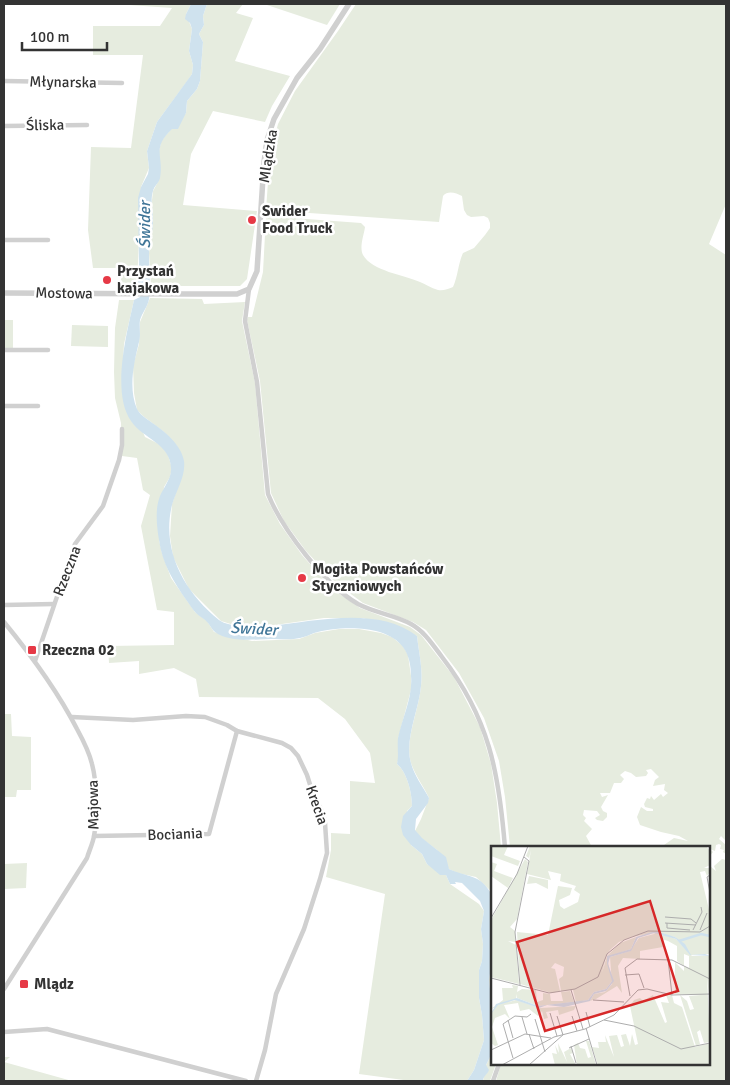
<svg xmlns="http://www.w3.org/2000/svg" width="730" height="1085" viewBox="0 0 730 1085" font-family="Signika,sans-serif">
<rect width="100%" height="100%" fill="#fff"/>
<g fill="#e6ecdf">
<path d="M129,4H191L186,14L192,29L189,51L193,65L192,74L188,80L157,122L147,151L149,168L141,187L137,287L120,289L122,268H93L88,230L91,147L131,148L143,55H93V26H160L172,8L129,5Z"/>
<path d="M207,4H243L236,13L253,18L235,61L290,76L272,106L265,122L213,111L191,154L183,205L257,211L247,279L240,286H151L149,253L153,222L152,200L153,191L159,180V151L161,142L165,136L186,113L187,101L197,89L200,81L203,42L199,34L204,25L203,16Z"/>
<path d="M264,4H340L327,25Z"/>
<path d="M356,4H726V204L709,244L726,255V841L721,836L719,839L726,845V854L723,852L724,850L720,849L721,845L719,844L716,845L715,851L710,849L713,852L709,857V848L656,847L664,845L674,838L688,841L679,836L661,832L640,825L637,817L641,807L647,811H653V809L645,807L644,804L647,798L650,799L651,796L654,800L661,794L663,797L668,793L664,790L665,784L653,786L655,780L659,777L651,769L646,770L648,773L646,776L636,777L631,773L625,771L620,775L624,779L621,783H614L610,793H600L602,797L608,795L601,807L603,811L607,813V817L603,821L597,820L595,818L600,815L597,811L584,810L583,815L586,818L584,821L592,829L586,836L592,847H510L505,797L499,761L484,718L459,673L426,630L413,622L363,603L336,583L306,551L284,521L271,493L260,381L247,320L248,317H252L263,272L266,216L361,223L365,227C364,235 359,247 363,255C372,271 404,275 420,282C425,284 431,288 438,290C443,291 448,289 453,287C458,276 458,264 463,253L474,248L485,235L490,228V223L488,218L484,216L471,217L467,215L464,210L462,196C456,193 448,190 443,196L439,222L266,210L270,154L278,124L295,91L338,31Z"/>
<path d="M150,298L202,299L204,304L245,302L242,321L255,383L265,495L280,524L302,555L331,588L360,608L410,627L421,635L454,677L480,727L491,764L497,803L501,847L492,848V892L476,877L457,873L449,869L437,850L421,838L415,831L421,819L429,798C424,787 415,775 411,763C404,741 419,710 421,686C423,668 419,654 417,636L363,618H324L268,626L254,625L237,626L221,621L189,589L173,557L170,536L172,504L183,472L177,446L164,432L143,416L137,410L134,393L133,366L139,344L140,322Z"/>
<path d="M119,300H134L124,344L122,382L145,437L161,445L168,455L172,468L170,477L164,487L159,540L162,553L171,578L195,612L207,621L214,632L252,641L299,639L315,633L339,629H359L381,633L392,637L403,646L408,655L411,676V690L398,739L399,757L397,764C407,772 412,793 412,806L407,811L411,845L422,854L427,864L446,875L450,884L479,904L484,911L481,929L483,944L482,961L479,970V998L482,1015L484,1040L474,1070L467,1081H411L359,1074L385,894L326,877L331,850V833L350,834V781L375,783L370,753L345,719L318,698L199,697L196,679L174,668L139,674V661L109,663L108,646L174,645V612L157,610L141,526L150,495L143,490L137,458L122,456L121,423L115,398L114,372L115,328Z"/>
<rect x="4" y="320" width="9" height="28"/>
<path d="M72,325L108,326V347L71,346Z"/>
<path d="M4,714H11L12,736L31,737V790H17L16,797H4Z"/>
<path d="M722,859L726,860V1081H496L501,1064H709V862L710,866L716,871L714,866Z"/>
<path d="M27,863L26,888L4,889V864Z"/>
<path d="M492,961V1007L489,980Z"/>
<path d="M492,1053V1064H496L490,1081H483L486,1065Z"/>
<path d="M4,1057H10L4,1062L72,1081H4Z"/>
</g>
<path fill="#cfe2ee" d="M191,4H207L203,16L204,25L199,34L203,42L200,81L197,89L187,101L186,113L178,129H172C151,149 164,155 160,178C159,183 154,186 153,191C150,200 153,212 153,221C153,232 149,243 149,255C149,270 151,285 149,299C148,306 142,313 140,320C139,327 141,335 139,342C134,363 128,388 137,409C140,415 146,418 151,422C164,431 181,444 184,461C186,476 176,491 172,505C161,550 184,592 219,620C229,627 241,625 252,625C258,624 264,627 271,626C316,621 378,606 417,636C419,654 423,668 421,686C419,710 404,740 411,763C414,775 423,787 429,798L428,803L416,819L415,830L422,838L446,857L449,869C468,878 480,873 492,895V961L489,980L492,1007V1053L486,1065L489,1070C487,1075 483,1076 483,1081H476V1080L474,1081H467L474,1070L484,1040L482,1015L479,998V970L482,961L483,944L481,929L484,911L480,901L462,883L455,882L456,884H450L446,875H440L427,864L422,854L411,845L403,835L401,827L403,816L412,806C412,793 407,772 397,764C399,755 397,747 398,738C402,718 413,697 411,676C411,666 409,655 403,647C386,624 339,626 314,633C309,635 305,637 300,638C292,640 282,639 274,639C256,639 230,643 215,632C212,630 210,625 208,623C205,619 200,617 196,613C193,610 190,605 187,601C174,583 162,563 159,540C157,528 155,511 159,499C162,489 172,479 171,468C170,443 143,439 131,421C111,392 127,332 134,300L140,297L142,289L137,287L139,268L138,198L141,187L148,174L149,168L147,151L157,122L192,74L193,65L189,51L192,29L190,23L185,19L186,14Z"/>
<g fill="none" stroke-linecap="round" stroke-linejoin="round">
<g stroke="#d0d0d0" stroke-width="4.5">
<path d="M4,81L122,83"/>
<path d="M4,126L87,125"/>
<path d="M4,240H48"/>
<path d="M249,289L245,321L257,382L268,494C282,529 325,585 358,604C375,613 395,615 411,624C424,631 433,645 442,657C489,718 499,772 505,848"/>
<path d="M4,350H48"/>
<path d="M4,406H38"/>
<path d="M4,605L54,604"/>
<path d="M4,622C31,655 57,690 77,729C83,740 89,751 92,764C97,783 98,816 94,836C93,843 89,851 87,858L4,989"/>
<path d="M35,661L75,544L103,506L119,460L122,445V429"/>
<path d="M72,717L133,720L186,716L205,717L227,725L237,731L282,743L291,748L298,756L307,775L313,794L323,813L325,823L327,853L320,879L304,929L276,994L265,1050L256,1081"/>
<path d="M94,836L209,834L237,731"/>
<path d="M4,1032L47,1029L246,1081"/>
<path d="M493,1081L499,1064"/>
</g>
<path stroke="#d0d0d0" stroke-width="5.5" d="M4,293L186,294H237L249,289L257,271L264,162L267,140L274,119L297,78L320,49L349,4"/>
</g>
<g fill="#e63946" stroke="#fff" stroke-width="2">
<circle cx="252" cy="220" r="5"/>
<circle cx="107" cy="280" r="5"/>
<circle cx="302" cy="578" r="5"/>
<rect x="27" y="645" width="10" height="10" rx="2.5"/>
<rect x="19" y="979" width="10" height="10" rx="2.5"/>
</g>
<g text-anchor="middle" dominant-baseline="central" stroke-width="5" stroke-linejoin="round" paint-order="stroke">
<g font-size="15" fill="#333" stroke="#fff">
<text transform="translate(63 82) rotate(1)">Młynarska</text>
<text transform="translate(45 125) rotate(-1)">Śliska</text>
<text transform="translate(268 156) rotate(-81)">Mlądzka</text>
<text transform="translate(64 293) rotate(1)">Mostowa</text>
<text transform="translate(67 571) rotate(-69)">Rzeczna</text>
<text transform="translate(93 805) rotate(-91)">Majowa</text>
<text transform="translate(317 805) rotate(71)">Krecia</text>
<text transform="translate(175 834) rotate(-2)">Bociania</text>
</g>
<g font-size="15" font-weight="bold" fill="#333" stroke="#fff" text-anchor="start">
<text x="262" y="211">Swider<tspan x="262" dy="17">Food Truck</tspan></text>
<text x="117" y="271">Przystań<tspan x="117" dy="17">kajakowa</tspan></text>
<text x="312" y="569">Mogiła Powstańców<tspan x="312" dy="17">Styczniowych</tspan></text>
<text x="42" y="650">Rzeczna 02</text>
<text x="34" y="984">Mlądz</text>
</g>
<g font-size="16" font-style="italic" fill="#3f7597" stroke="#fff">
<text transform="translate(145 225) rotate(-90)">Świder</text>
<text transform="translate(254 629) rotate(3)">Świder</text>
</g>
</g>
<g transform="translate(491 846)">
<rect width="219" height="219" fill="#fff"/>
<path d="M0,0H17L13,9L29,15L27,20L0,10ZM39,0H215L219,5V19L213,22H218L219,26L216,30L214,25L209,26L219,68V108L200,109L184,91L161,87L140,91L128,96L119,104L115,110L111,127L116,110L129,97L145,91L140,103L116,111L121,135L115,143L103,146L97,154L85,156L82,144L70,145L68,133L72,130L73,121L64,117L60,122L64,123L69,145L61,147L29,138L26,86L57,89L67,40L81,42L79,49L68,54L69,60L73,63L87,56L89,48L83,44L85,40L69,35L70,28L57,25L60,34L36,28L40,4L38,12L35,10ZM34,13L37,16L26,73L19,81L24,85V96L17,95L25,99L28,138L0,131V74ZM0,16L6,18L3,25L22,32L17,42L0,30ZM38,30L57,34V43L45,37L36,38ZM167,87L185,93L201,110H219L218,148L216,132L219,196L213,197L209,184L206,186L209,198L205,200L189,149L196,155L199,164L203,163L198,150L210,149L184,148V116L193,125V120L198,122V110L193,108V120L186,115V100L177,95L171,93L172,101L149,105V113L132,112L127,120L131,147L126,140L105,153L86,159L99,155L103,148L114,146L121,138L119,111L139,105L148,92ZM21,139L27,140L26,146L31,143L45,144L46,156L52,154V147L59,148L60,155H72L70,146L79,145L83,156L47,160L26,152V148L25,153L0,163L12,154L11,142H22ZM162,149L174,177L176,176L170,156L178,157L175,149H181L183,157L191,161L204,201L219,197V219H107L101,201L108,202L107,196H115L114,189L123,211L118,190L126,189L130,201L133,200L130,189L135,188L139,200L141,188L144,199L147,198L139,160L143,154L149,152L152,155ZM25,154L49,162L85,160L83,164L68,169L67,164L55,166L57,172L53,173L51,165L47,170L38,163L29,165L27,157L13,159L19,173L14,168L4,172L1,181L7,199L4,200L0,197L1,165L7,159ZM95,195H98L105,219H86L83,199L87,197L89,202L94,203L97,212L100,211ZM67,197L76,216L73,206L80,202L82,207L79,208L85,219H64L61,207L66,208L64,199L68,207Z" fill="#e6ecdf"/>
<path d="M161,86H168L184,91L194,98L200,109L214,108L219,110L199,109L185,93L163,87L147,92L140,105L119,111L117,118L123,135L115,145L103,148L99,155L73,161L56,159L48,162L24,154L7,159L0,168L5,158L26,152L47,160L97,154L103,146L115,143L121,135L116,118V110L140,103L145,91Z" fill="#cfe2ee"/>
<path fill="none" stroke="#cfe2ee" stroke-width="2.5" d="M188,95L210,88L219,90"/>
<path fill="none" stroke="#adadad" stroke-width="1" d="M219,29L216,31L219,47M174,71L200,73L205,77M0,72L26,28L37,0M174,77L205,79M176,77V82L199,84M202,84L211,66L210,61M209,84L216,67M177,113L181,149M134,129L148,128L153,142M0,132L58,147L84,143L107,131L116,108L133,94L157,85L209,86L219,80M29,139L24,86L38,15L33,11M80,144L92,183M139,150L134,122L146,113L181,114L219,133M102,154L133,156M95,166L99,181M59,167L66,190M66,170L72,189M81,170L86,185M31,171L36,188M44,173L54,206M17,174L22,192M113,174L143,180L190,203L219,197M95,182L106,219M38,188L43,203M80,200L85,217M78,202L98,193M0,204L34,188L60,192M22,212L12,178L24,170L36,171L40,168M11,219L63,191L94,183L123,169L147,144L156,143L181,149L219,148M38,219L73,188"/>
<path fill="#d62828" fill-opacity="0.15" stroke="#d62828" stroke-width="2.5" d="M159,55L187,145L54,185L26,96Z"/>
<rect width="219" height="219" fill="none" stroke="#333" stroke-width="2.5"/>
</g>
<rect width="730" height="1085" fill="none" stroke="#333333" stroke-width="10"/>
<path d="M22 42v8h85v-8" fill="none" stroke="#333333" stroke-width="2.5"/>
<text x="30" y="42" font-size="15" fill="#333333" stroke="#ffffff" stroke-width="4" paint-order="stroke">100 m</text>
</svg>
